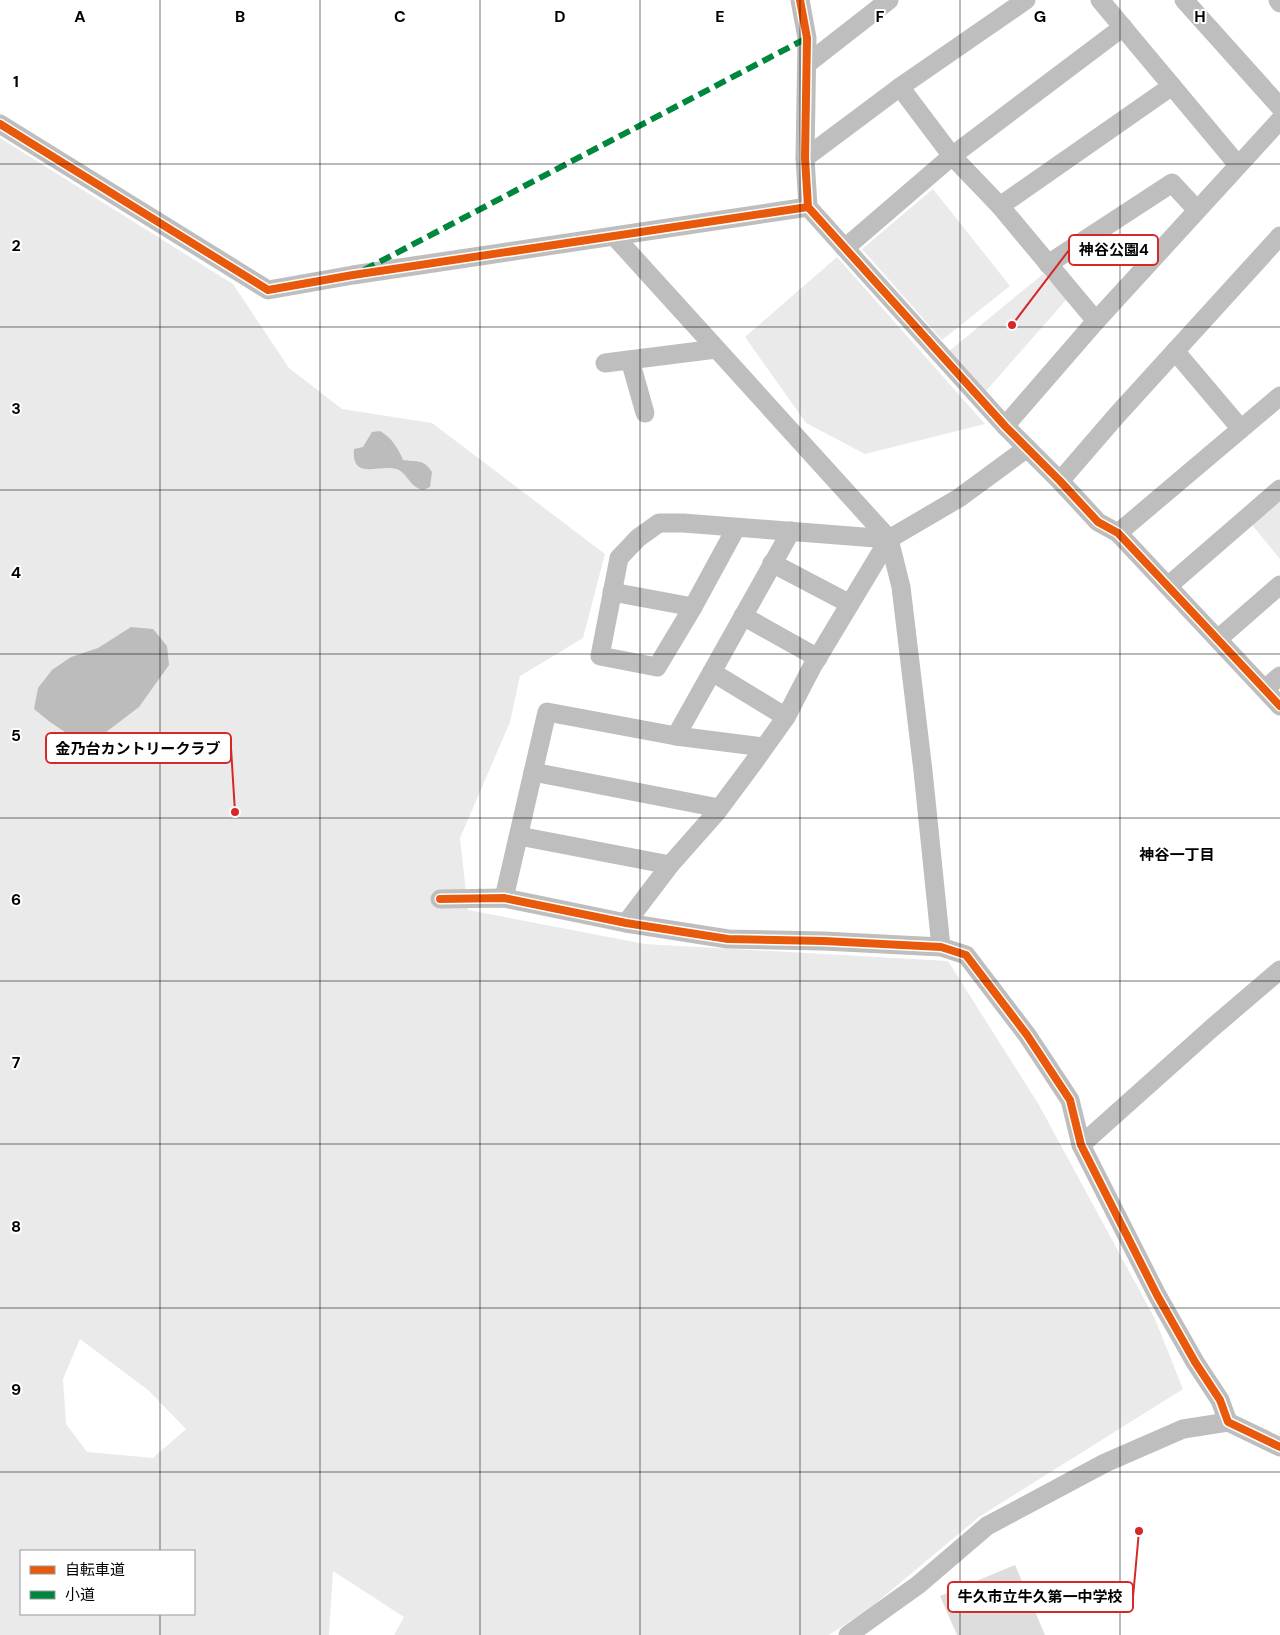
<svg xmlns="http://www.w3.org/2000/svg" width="1280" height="1635" viewBox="0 0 1280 1635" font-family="'DM Sans','Noto Sans JP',sans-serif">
<rect width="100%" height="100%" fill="#fff"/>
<g fill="#eaeaea" fill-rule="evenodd">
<path d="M0,138L233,284L289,368L342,409L432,423L605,554L583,638L520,676L510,722L460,838L468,910L645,944L948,961L1039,1105L1155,1319L1183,1389L979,1517L870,1608L829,1635H394L404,1617L333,1571L329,1635H0ZM80,1339L148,1390L186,1429L153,1458L87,1452L66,1424L63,1379ZM21,1551H194V1614H21Z"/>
<path d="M933,189L1010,286L942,340L862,249Z"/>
<path d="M837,257L985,424L865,454L806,423L745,337Z"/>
<path d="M1043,274L1067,299L984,393L948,352Z"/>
<path d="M1280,491V559L1247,519Z"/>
</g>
<g fill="#bcbcbc">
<path d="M380,431C392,438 398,448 403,460C417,462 424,459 432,472L430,487L423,490C409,486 409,476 399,470C383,462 351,483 354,449L363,447L372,432Z"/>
<path d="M131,627L153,629L167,646L169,665L139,707L93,742H80L50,722L34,709L38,688L52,670L71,657L98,648Z"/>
</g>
<path fill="#ddd" d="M1015,1565L1045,1635H957L940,1596Z"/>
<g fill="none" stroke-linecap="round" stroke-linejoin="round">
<g stroke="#bebebe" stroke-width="19">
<path d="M800,0L807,38L805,158L808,207L1005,426L1060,481L1098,522L1118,533L1280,706"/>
<path d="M1100,0L1238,165"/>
<path d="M1184,0L1280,107"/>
<path d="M1278,0L1280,3"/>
<path d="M807,64L889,0"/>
<path d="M900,87L952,156L1000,206L1096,321"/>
<path d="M0,124L268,290L353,275L808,207"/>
<path d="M805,158L900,87L1026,0"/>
<path d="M1000,206L1172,86"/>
<path d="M615,237L889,539L901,587L923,771L941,947"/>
<path d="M845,248L952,156L1123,27"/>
<path d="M1048,264L1172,183L1197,210"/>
<path d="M1175,351L1241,429"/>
<path d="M630,360L645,413"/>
<path d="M605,363L716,349"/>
<path d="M1005,426L1096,321L1280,120"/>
<path d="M1060,481L1117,415L1280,236"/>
<path d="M736,528L693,607L657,667L600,656L619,558L638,538L659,523H683L889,539"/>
<path d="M1118,533L1280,396"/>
<path d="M772,563L850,604"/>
<path d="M1168,586L1280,489"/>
<path d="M612,592L693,607"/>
<path d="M743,616L818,658"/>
<path d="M1218,639L1280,585"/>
<path d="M712,672L786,717"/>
<path d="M1265,689L1280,676"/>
<path d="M676,736L791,531"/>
<path d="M533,772L719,808"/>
<path d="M519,836L670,865"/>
<path d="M504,898L547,712L676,736L764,747"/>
<path d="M440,899L504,898L626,923L728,939L824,941L941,947L966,955L1027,1035L1070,1100L1081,1145L1157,1295L1195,1362L1220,1400L1228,1422L1280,1447"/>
<path d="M626,923L670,865L716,813L754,762L786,717L812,667L889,539L959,498L1027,448"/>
<path d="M1081,1145L1212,1028L1280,970"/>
<path d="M848,1635L918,1585L987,1526L1105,1463L1183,1429L1228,1422"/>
</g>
<path stroke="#00873e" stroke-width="6" stroke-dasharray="12 6" stroke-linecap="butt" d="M364,270L807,38"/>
<defs>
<g id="cycleway">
<path d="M800,0L807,38L805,158L808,207L1005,426L1060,481L1098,522L1118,533L1280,706"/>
<path d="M0,124L268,290L353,275L808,207"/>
<path d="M440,899L504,898L626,923L728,939L824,941L941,947L966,955L1027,1035L1070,1100L1081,1145L1157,1295L1195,1362L1220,1400L1228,1422L1280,1447"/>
</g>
</defs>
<use href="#cycleway" stroke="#fff" stroke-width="11"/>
<use href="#cycleway" stroke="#e8590c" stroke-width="8"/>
</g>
<path fill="none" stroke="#000" stroke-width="1" stroke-opacity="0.55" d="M160,0V1551M320,0V1635M480,0V1635M640,0V1635M800,0V1635M960,0V1635M1120,0V1635M0,164H1280M0,327H1280M0,490H1280M0,654H1280M0,818H1280M0,981H1280M0,1144H1280M0,1308H1280M0,1472H1280M160,1614V1635"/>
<g text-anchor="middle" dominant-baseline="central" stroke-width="4" stroke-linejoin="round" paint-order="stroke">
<g font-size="15" font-weight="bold" fill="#000" stroke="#fff">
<text x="1177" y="855">神谷一丁目</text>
</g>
</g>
<g font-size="16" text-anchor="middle" font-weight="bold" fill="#000" stroke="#fff" stroke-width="4" stroke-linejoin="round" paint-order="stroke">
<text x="80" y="22">A</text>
<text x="240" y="22">B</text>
<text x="400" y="22">C</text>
<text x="560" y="22">D</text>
<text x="720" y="22">E</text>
<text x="880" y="22">F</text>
<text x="1040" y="22">G</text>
<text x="1200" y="22">H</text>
<text x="16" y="87">1</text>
<text x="16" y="251">2</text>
<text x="16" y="414">3</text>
<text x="16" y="578">4</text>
<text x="16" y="741">5</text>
<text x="16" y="905">6</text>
<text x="16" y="1068">7</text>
<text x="16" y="1232">8</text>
<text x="16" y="1395">9</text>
</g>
<path fill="none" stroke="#d62828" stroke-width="2" d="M1012 325L1069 250M235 812L231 748M1139 1531L1133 1597"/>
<g fill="#d62828" stroke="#fff" stroke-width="2">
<circle cx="1012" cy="325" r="5"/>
<circle cx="235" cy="812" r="5"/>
<circle cx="1139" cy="1531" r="5"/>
</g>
<g fill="#fff" stroke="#d62828" stroke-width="2">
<rect x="1069" y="235" width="89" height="30" rx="5"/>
<rect x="46" y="733" width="185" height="30" rx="5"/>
<rect x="948" y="1582" width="185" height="30" rx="5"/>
</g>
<g font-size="15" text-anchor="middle" font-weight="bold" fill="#000">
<text x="1114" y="255">神谷公園4</text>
<text x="138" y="754">金乃台カントリークラブ</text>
<text x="1040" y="1602">牛久市立牛久第一中学校</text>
</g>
<rect x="20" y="1550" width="175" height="65" fill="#ffffff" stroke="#999999"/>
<rect x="30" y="1566" width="25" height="8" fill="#e8590c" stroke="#999999"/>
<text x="65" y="1575" font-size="15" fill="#000000">自転車道</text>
<rect x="30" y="1591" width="25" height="8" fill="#00873e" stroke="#999999"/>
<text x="65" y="1600" font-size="15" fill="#000000">小道</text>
</svg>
